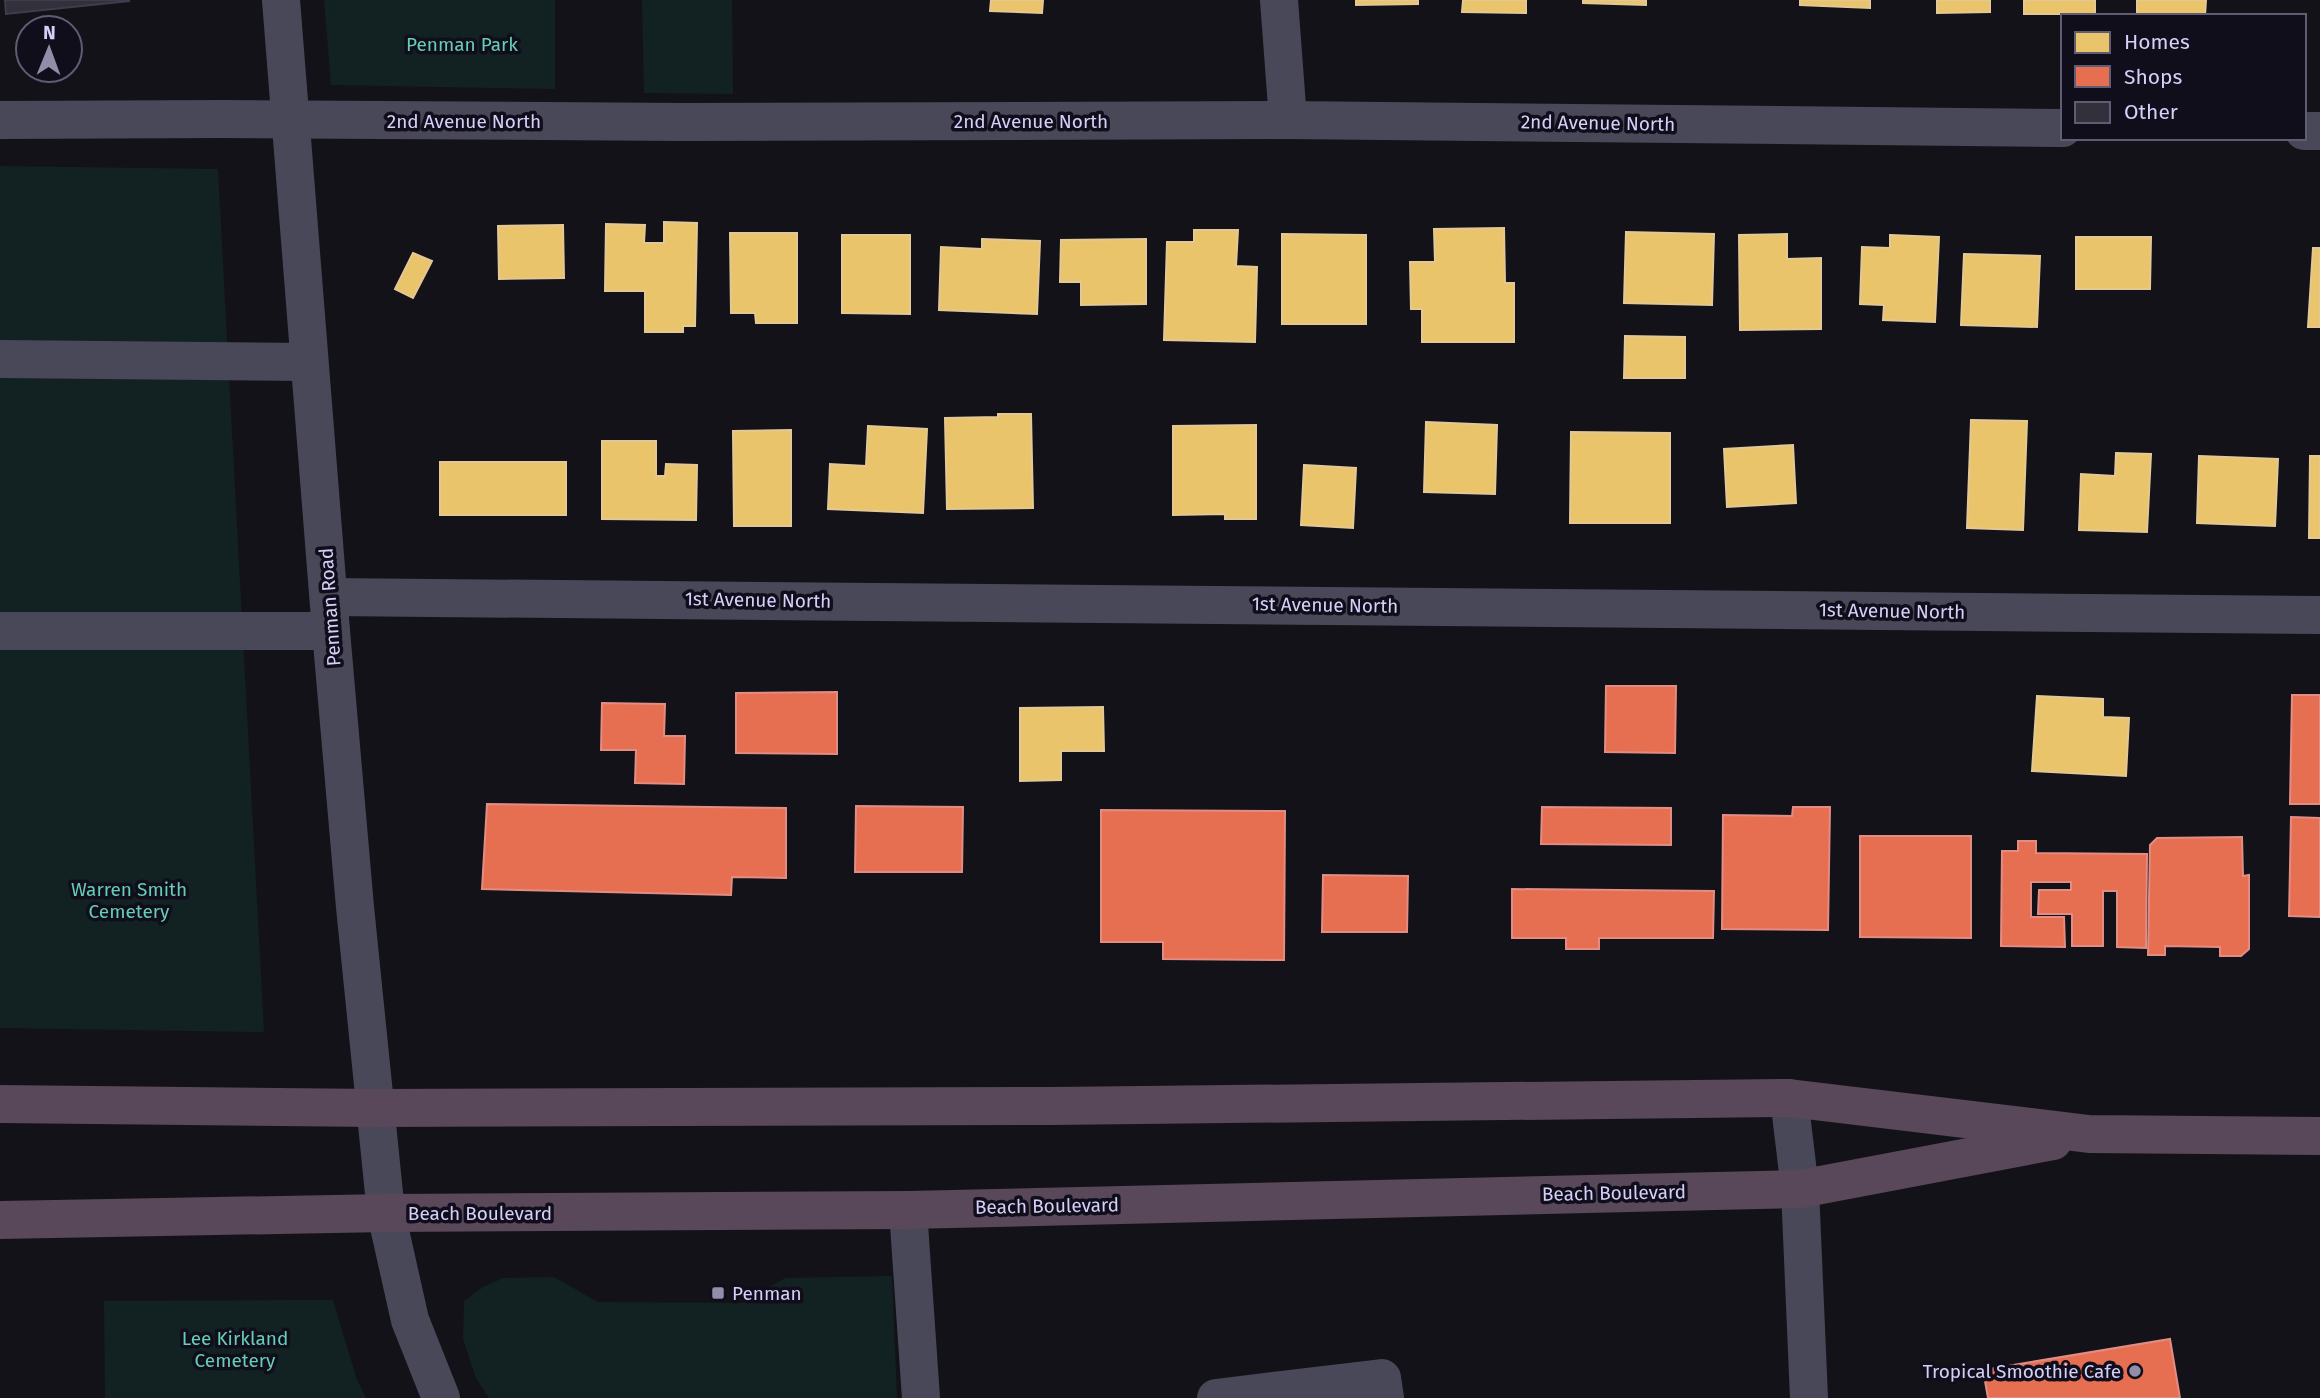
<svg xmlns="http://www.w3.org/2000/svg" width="2320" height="1398" viewBox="0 0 2320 1398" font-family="'Fira Sans',sans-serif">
<rect width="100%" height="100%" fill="#131218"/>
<g fill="#122223">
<path d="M324,0H555V89L331,85Z"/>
<path d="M642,0H732L733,94L644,93Z"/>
<path d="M0,166L218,169L264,1032L0,1028Z"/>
<path d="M892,1276L897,1398H489L476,1378L463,1339L464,1301L483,1287L503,1278L554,1277L598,1302L743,1303L785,1278Z"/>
<path d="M333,1300L357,1380L366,1398H105L104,1301Z"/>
</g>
<g fill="#e9c46a" stroke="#e3c895" stroke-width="2">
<path d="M991,0H1043L1042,13L990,11Z"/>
<path d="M1356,0H1418V4L1356,5Z"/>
<path d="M1463,0H1526V13L1462,12Z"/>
<path d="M1583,0H1646V5L1583,3Z"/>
<path d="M1800,0H1870V8L1800,5Z"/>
<path d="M1937,0H1990V12L1937,13Z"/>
<rect x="2024" y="0" width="71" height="14"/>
<path d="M2137,0H2206L2205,16L2137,14Z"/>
<path d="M664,222L697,223L695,326H683V332H645V291H605L606,224L645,225L644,243H664Z"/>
<path d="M563,225L564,278L499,279L498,226Z"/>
<path d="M1504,228L1505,283H1514V342H1422V309H1411L1410,262H1435L1434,229Z"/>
<path d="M1194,230H1238L1236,266L1257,267L1255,342L1164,340L1167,242H1194Z"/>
<path d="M1626,232L1714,234L1712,305L1624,303Z"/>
<path d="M730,233H797V323H756L755,313H731Z"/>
<path d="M1282,234L1366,235V324H1282Z"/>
<path d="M1787,234V259L1821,258V329L1740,330L1739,235Z"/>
<path d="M842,235H910V314L842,313Z"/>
<path d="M1890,235L1939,237L1935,322L1883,320L1884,305L1860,304L1862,247L1890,248Z"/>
<path d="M2076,237H2151L2150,289H2076Z"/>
<path d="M982,239L1040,241L1037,314L939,310L941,247L982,249Z"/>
<path d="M1146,239V304L1081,305V282H1060L1061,240Z"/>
<path d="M2313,248H2320V327H2308Z"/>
<path d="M413,253L432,261L413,298L395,289Z"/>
<path d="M1964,254L2040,256L2037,327L1961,325Z"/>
<path d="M1625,336L1685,337V378H1624Z"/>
<path d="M998,414H1031L1033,508L947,509L945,418L998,417Z"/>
<path d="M1971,420L2027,421L2023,530L1967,528Z"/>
<path d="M1426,422L1497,425L1495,494L1424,492Z"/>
<path d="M1256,425V519H1225V514L1173,515V426Z"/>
<path d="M868,426L927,429L923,513L828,509L830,464L866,466Z"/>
<path d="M791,430V526H734L733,431Z"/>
<path d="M1571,432L1670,433V523H1570Z"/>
<path d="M602,441H656V476H665L666,464L697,465L696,520L602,519Z"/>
<path d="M1793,445L1796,503L1727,507L1724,449Z"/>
<path d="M2116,453L2151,454L2147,532L2079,530L2081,474L2115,476Z"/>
<path d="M2199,456L2278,459L2275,526L2197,523Z"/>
<path d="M2310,456H2320V538H2309Z"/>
<rect x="440" y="462" width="126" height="53"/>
<path d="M1304,465L1356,468L1353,528L1301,525Z"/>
<path d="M2037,696L2103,699V717L2129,718L2126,776L2032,771Z"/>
<path d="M1103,707L1104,751H1061V780L1020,781V708Z"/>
</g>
<g fill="#e76f51" stroke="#e28c83" stroke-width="2">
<path d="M1606,686H1676L1675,753L1605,752Z"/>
<path d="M837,692V754L736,753V693Z"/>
<path d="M2292,695H2320V804H2290Z"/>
<path d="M602,703L665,704L664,736H685L684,784L635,783L636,750H601Z"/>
<path d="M487,804L786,808V878L732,877L731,895L482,889Z"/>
<path d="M856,806L963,807L962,872H855Z"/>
<path d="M1542,807L1671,808V845L1541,844Z"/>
<path d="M1793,807H1830L1828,930L1722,929L1723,815L1792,816Z"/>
<path d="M1101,810L1285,811L1284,960L1163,959V942H1101Z"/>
<path d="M2291,817L2320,818V917L2289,916Z"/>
<path d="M1860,836H1971V938L1860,937Z"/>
<path d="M2242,837L2243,876L2249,875V949L2241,956H2220V947L2165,946V955H2148L2150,845L2157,838Z"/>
<path d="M2018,841H2036V853L2147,854L2146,948L2117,947V891H2103V946H2072V914H2038L2039,890H2071V882H2031V917H2064L2065,947L2001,946L2002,851H2018Z"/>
<path d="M1323,875L1408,876L1407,932H1322Z"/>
<path d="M1512,889L1714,891L1713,938H1599V949H1566V938H1512Z"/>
<path d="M2170,1339L2180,1398H1988L1983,1370Z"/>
</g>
<path fill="#31303b" stroke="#403c4c" stroke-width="2" d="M5,0H129V1L6,14Z"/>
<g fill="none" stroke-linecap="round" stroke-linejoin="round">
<g stroke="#494858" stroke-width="38">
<path d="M281,0L331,631L355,907L386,1213L410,1320L441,1398"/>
<path d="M1279,0L1288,120"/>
<path d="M0,120L223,119L685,122L1288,120L2063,128"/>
<path d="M2304,131H2320"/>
<path d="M0,359L309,362"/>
<path d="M329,597L2320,615"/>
<path d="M0,631H331"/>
<path d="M1789,1098L1800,1189L1809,1398"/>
<path d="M908,1210L921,1398"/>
<path d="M1216,1398L1382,1378L1385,1398"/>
</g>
<g stroke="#584859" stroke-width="38">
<path d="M0,1104L375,1108L1052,1106L1789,1098L2089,1134L2320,1136"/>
<path d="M0,1220L386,1213L908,1210L1800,1189L2053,1141"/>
</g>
</g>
<g fill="#928eaa" stroke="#110e1c" stroke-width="2.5">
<rect x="711" y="1286" width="14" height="14" rx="3.5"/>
<circle cx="2135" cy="1371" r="7"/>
</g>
<g text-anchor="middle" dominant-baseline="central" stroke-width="7" stroke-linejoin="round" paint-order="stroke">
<g font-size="19" fill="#66ceb7" stroke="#110e1c">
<text x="462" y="44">Penman Park</text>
<text x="129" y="889">Warren Smith<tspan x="129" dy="22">Cemetery</tspan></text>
<text x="235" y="1338">Lee Kirkland<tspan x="235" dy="22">Cemetery</tspan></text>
</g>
<g font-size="19" fill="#d6d0f9" stroke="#110e1c">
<text x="464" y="121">2nd Avenue North</text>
<text x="1031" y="121">2nd Avenue North</text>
<text transform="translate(1598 123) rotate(1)">2nd Avenue North</text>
<text transform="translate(758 600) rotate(1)">1st Avenue North</text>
<text transform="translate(1325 605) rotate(1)">1st Avenue North</text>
<text transform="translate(330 607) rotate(-94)">Penman Road</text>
<text transform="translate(1892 611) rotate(1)">1st Avenue North</text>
<text transform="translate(1614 1193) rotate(-1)">Beach Boulevard</text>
<text transform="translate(1047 1206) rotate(-1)">Beach Boulevard</text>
<text x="480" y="1213">Beach Boulevard</text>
</g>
<g font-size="19" fill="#d6d0f9" stroke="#110e1c" text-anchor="start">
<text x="732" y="1293">Penman</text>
<text x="2121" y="1371" text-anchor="end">Tropical Smoothie Cafe</text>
</g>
</g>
<rect x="2061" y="14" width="245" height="126" fill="#110e1c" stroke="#605c74" stroke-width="2"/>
<rect x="2075" y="32" width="35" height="21" fill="#e9c46a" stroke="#605c74" stroke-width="2"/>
<text x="2124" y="49" font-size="21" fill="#d6d0f9">Homes</text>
<rect x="2075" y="66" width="35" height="21" fill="#e76f51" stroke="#605c74" stroke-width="2"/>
<text x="2124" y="84" font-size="21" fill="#d6d0f9">Shops</text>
<rect x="2075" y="102" width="35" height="21" fill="#31303b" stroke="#605c74" stroke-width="2"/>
<text x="2124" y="119" font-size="21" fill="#d6d0f9">Other</text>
<g transform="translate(49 49) rotate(1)"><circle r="33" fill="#110e1c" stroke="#605c74" stroke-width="2"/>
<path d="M0-5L12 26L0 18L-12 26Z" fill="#928eaa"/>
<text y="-10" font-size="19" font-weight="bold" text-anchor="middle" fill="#d6d0f9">N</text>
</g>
</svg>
